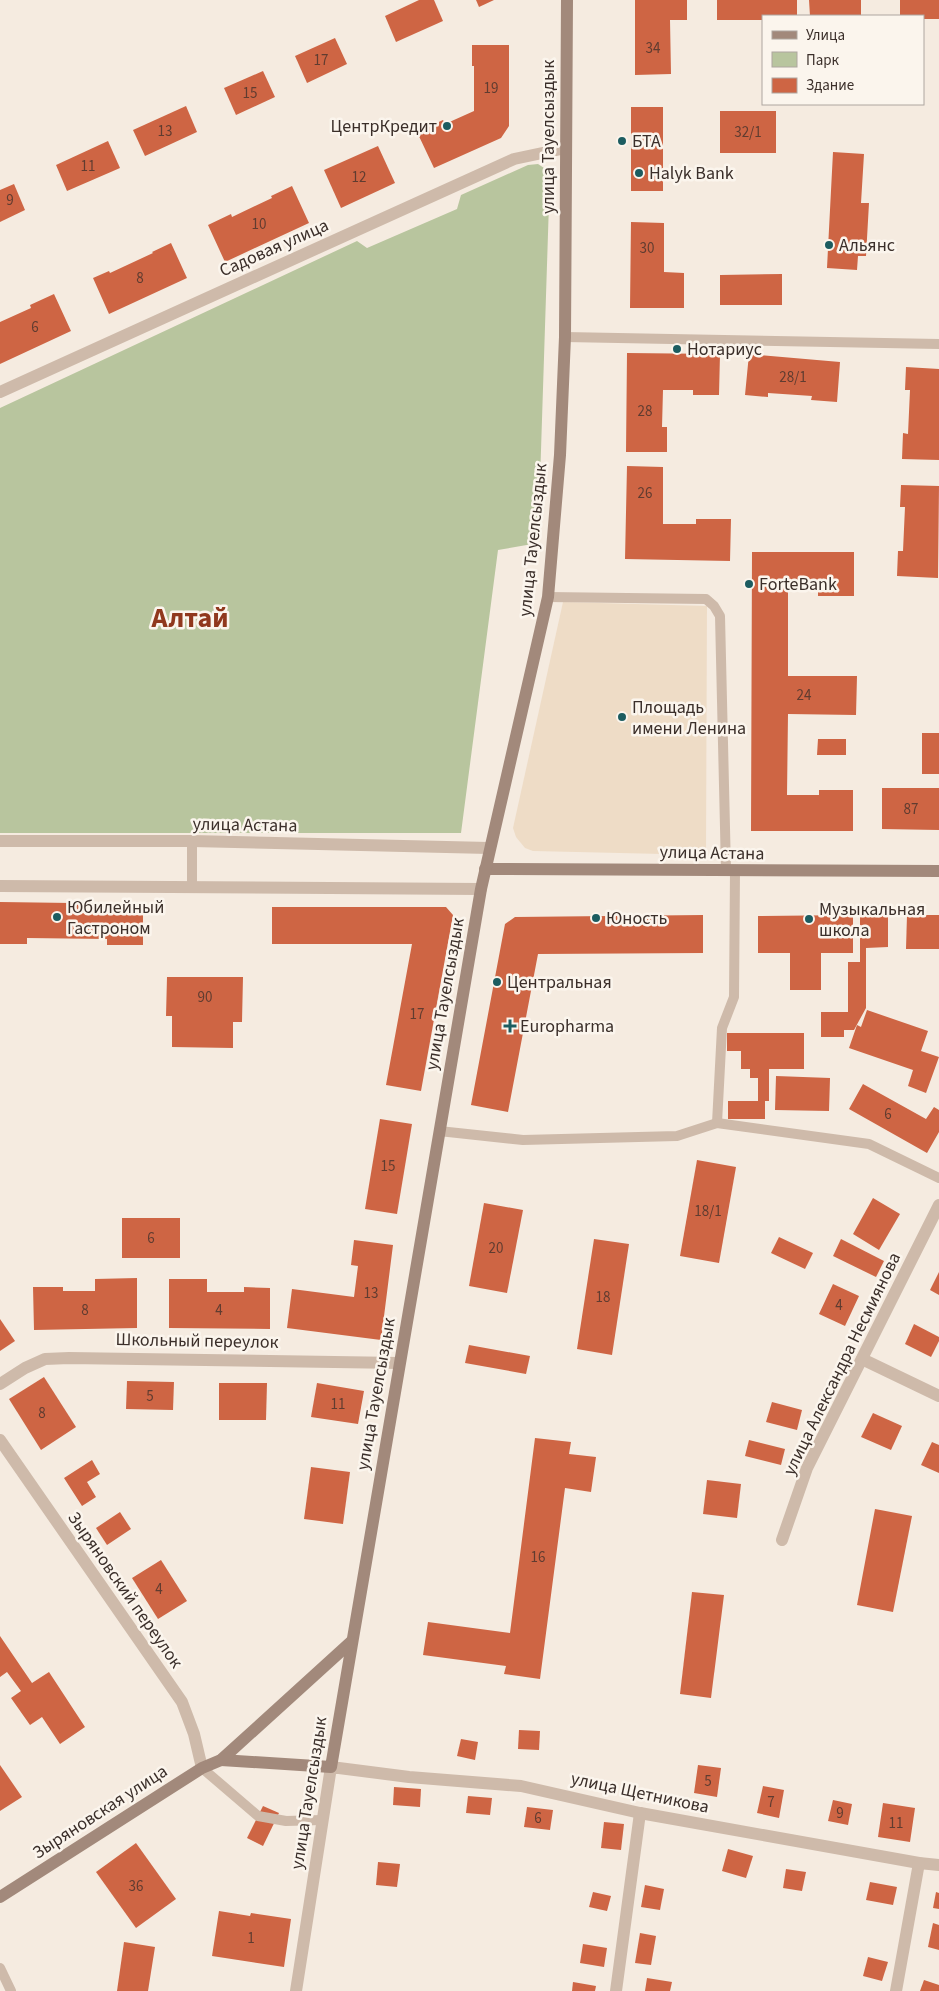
<svg xmlns="http://www.w3.org/2000/svg" width="939" height="1991" viewBox="0 0 939 1991" font-family="'Source Sans 3',sans-serif">
<rect width="100%" height="100%" fill="#f5ebe0"/>
<path fill="#b8c59e" d="M538,164L550,172L538,543L498,550L461,833H0V408L357,241L367,248L457,209L461,195L528,165Z"/>
<path fill="#eedcc6" d="M563,602L707,606L706,855L533,851L525,848L516,837L513,828Z"/>
<g fill="#ce6544">
<path d="M419,0H434L443,21L396,42L385,16Z"/>
<path d="M476,0H494L479,7Z"/>
<path d="M635,0H687V20H670L671,74L635,75Z"/>
<path d="M717,0H797V16H763V20H717Z"/>
<path d="M809,0H861V16H810Z"/>
<path d="M900,0H939V19H923V16H900Z"/>
<path d="M335,38L347,64L307,83L295,56Z"/>
<path d="M472,45H509V126L501,138L434,168L417,132L443,120L445,124L474,111V66H472Z"/>
<path d="M263,71L275,97L236,115L224,88Z"/>
<path d="M186,106L197,132L145,156L133,130Z"/>
<rect x="631" y="107" width="32" height="84"/>
<rect x="720" y="111" width="56" height="42"/>
<path d="M108,141L120,168L67,191L56,165Z"/>
<path d="M378,146L395,183L341,208L324,170Z"/>
<path d="M833,152L864,154L861,203H869L866,256H858L857,270L827,268Z"/>
<path d="M14,184L25,210L0,222V190Z"/>
<path d="M292,186L309,223L225,262L208,225L231,214L232,217L272,198L271,196Z"/>
<path d="M631,222L664,223V272L684,273V308H630Z"/>
<path d="M171,243L187,278L109,314L93,278L109,271L110,273L153,253L152,252Z"/>
<path d="M782,274V305H720V275Z"/>
<path d="M54,294L71,331L0,364V322L31,308L30,305Z"/>
<path d="M627,353L720,354L719,395H693V390H663L662,427H667V452H626Z"/>
<path d="M749,354L840,362L837,402L811,400L812,396L768,393V397L745,395Z"/>
<path d="M906,367L939,369V460L902,459L903,433L908,434L910,390H905Z"/>
<path d="M627,466L663,467V524H696V519H731L730,561L625,559Z"/>
<path d="M901,485L939,486L938,578L897,576L898,551H903L905,507H900Z"/>
<path d="M752,552H854V596H818V589H788V676H857L856,715L788,714L787,795H819V790H853V831H751Z"/>
<rect x="922" y="733" width="17" height="41"/>
<path d="M818,739H846V755H817Z"/>
<path d="M882,788H939V830L882,829Z"/>
<path d="M0,902L143,904V945H107V939L27,938V944H0Z"/>
<path d="M272,907H446L453,915L421,1091L386,1085L412,944H272Z"/>
<path d="M703,915V953L538,954L508,1112L471,1105L505,924L515,917Z"/>
<path d="M853,915V953H821V990H790V953H758V916Z"/>
<path d="M907,915H939V949H906Z"/>
<path d="M860,916H888V947L866,948V1008L854,1030H844V1037H821V1012H848V962H860Z"/>
<path d="M167,977H243L242,1022H233V1048L172,1047V1016H166Z"/>
<path d="M867,1010L928,1031L921,1051L939,1057L926,1093L908,1086L913,1070L849,1048L857,1025L861,1027Z"/>
<path d="M727,1033H804V1069H769V1101H765V1119H728V1101H758V1078H750V1069H741V1051H727Z"/>
<path d="M776,1076L830,1078L829,1111L775,1110Z"/>
<path d="M863,1084L926,1119L934,1107L939,1110V1132L927,1153L849,1109Z"/>
<path d="M380,1119L412,1124L397,1214L365,1209Z"/>
<path d="M697,1160L736,1167L719,1263L680,1256Z"/>
<path d="M873,1198L900,1214L879,1250L853,1234Z"/>
<path d="M484,1203L523,1210L507,1293L469,1286Z"/>
<rect x="122" y="1218" width="58" height="40"/>
<path d="M779,1237L813,1253L805,1269L771,1253Z"/>
<path d="M594,1239L629,1244L612,1355L577,1349Z"/>
<path d="M841,1239L884,1261L876,1277L833,1256Z"/>
<path d="M354,1240L393,1245L381,1340L287,1328L292,1289L354,1297L358,1266L351,1265Z"/>
<path d="M939,1272V1295L930,1290Z"/>
<path d="M137,1278V1328L34,1330L33,1287H63V1291H95V1279Z"/>
<path d="M169,1279H207V1292H244V1287L270,1288V1329L169,1328Z"/>
<path d="M833,1284L859,1296L845,1326L819,1314Z"/>
<path d="M0,1319L15,1341L0,1351Z"/>
<path d="M914,1324L939,1337V1341L931,1357L905,1344Z"/>
<path d="M469,1345L530,1356L526,1374L465,1363Z"/>
<path d="M44,1377L76,1427L41,1450L9,1399Z"/>
<path d="M127,1381L174,1382L173,1410L126,1409Z"/>
<path d="M219,1383H267L266,1420H219Z"/>
<path d="M317,1383L364,1391L358,1424L311,1417Z"/>
<path d="M772,1402L802,1410L797,1430L766,1422Z"/>
<path d="M873,1413L902,1426L891,1450L861,1437Z"/>
<path d="M535,1438L571,1442L569,1454L596,1457L591,1492L565,1488L540,1679L504,1674L506,1666L423,1655L428,1622L510,1633Z"/>
<path d="M749,1440L785,1449L781,1465L745,1456Z"/>
<path d="M932,1442L939,1445V1473L921,1465Z"/>
<path d="M92,1460L100,1474L87,1482L96,1497L82,1506L64,1478Z"/>
<path d="M311,1467L350,1472L343,1524L304,1519Z"/>
<path d="M707,1480L741,1484L737,1518L703,1514Z"/>
<path d="M875,1509L912,1516L893,1612L857,1605Z"/>
<path d="M120,1512L131,1529L107,1545L96,1528Z"/>
<path d="M161,1560L187,1601L158,1619L132,1578Z"/>
<path d="M692,1592L724,1595L711,1698L680,1694Z"/>
<path d="M0,1636L32,1683L49,1672L85,1727L60,1744L42,1717L30,1725L11,1698L21,1691L7,1672L0,1677Z"/>
<path d="M519,1730L540,1731L539,1750L518,1749Z"/>
<path d="M461,1739L478,1742L475,1760L457,1756Z"/>
<path d="M0,1765L22,1797L0,1811Z"/>
<path d="M698,1765L721,1768L717,1797L694,1793Z"/>
<path d="M763,1786L784,1790L779,1818L757,1813Z"/>
<path d="M394,1787L421,1789L420,1807L393,1805Z"/>
<path d="M468,1796L492,1798L490,1815L466,1813Z"/>
<path d="M833,1800L852,1804L848,1825L828,1821Z"/>
<path d="M883,1803L915,1808L910,1842L878,1837Z"/>
<path d="M263,1806L279,1813L263,1846L247,1838Z"/>
<path d="M527,1807L553,1810L550,1830L524,1827Z"/>
<path d="M604,1822L624,1824L621,1850L601,1848Z"/>
<path d="M136,1843L176,1899L136,1928L96,1872Z"/>
<path d="M728,1849L753,1856L746,1878L722,1871Z"/>
<path d="M378,1862L400,1864L397,1887L376,1885Z"/>
<path d="M786,1869L806,1872L802,1891L783,1888Z"/>
<path d="M870,1882L897,1887L893,1905L866,1900Z"/>
<path d="M645,1885L664,1889L660,1910L641,1907Z"/>
<path d="M593,1892L611,1896L607,1911L589,1907Z"/>
<path d="M936,1892L939,1893V1909L933,1908Z"/>
<path d="M219,1911L250,1916L251,1913L291,1919L284,1967L212,1956Z"/>
<path d="M933,1923L939,1925V1950L928,1947Z"/>
<path d="M640,1933L656,1936L651,1965L635,1963Z"/>
<path d="M124,1942L155,1947L148,1991H117Z"/>
<path d="M583,1944L607,1948L604,1967L580,1963Z"/>
<path d="M868,1957L888,1962L882,1981L863,1976Z"/>
<path d="M647,1978L672,1982L670,1991H645Z"/>
<path d="M924,1980L939,1985V1991H920Z"/>
<path d="M573,1982L596,1986L595,1991H572Z"/>
</g>
<g fill="none" stroke-linecap="round" stroke-linejoin="round">
<g stroke="#cebaaa" stroke-width="10">
<path d="M565,337L939,344"/>
<path d="M548,597L706,599L714,606L720,616L726,870"/>
<path d="M192,887V841"/>
<path d="M717,1123L722,1028L734,997L735,871"/>
<path d="M439,1131L523,1140L677,1136L717,1123L869,1144L939,1178"/>
<path d="M202,1768L258,1816L286,1821L322,1820"/>
<path d="M0,1968L11,1991"/>
</g>
<g stroke="#cebaaa" stroke-width="12">
<path d="M0,392L514,159L566,148"/>
<path d="M0,841H192L489,848"/>
<path d="M0,886L481,889"/>
<path d="M862,1359L939,1396"/>
<path d="M0,1384L25,1368L45,1359L69,1358L399,1363"/>
<path d="M0,1440L182,1702L194,1734L202,1768"/>
<path d="M782,1540L807,1468L939,1205"/>
<path d="M296,1991L331,1767L409,1777L521,1786L640,1813L919,1863L939,1865"/>
<path d="M616,1991L640,1813"/>
<path d="M896,1991L919,1863"/>
</g>
<g stroke="#a2897b" stroke-width="12">
<path d="M485,869L939,871"/>
<path d="M221,1760L331,1767L481,889L548,597L560,455L565,337L567,0"/>
<path d="M0,1897L202,1768L221,1760L351,1642"/>
</g>
</g>
<g fill="#1c5c60" stroke="#fbf5ed" stroke-width="2">
<circle cx="447" cy="126" r="5"/>
<circle cx="622" cy="141" r="5"/>
<circle cx="639" cy="173" r="5"/>
<circle cx="829" cy="245" r="5"/>
<circle cx="677" cy="349" r="5"/>
<circle cx="749" cy="584" r="5"/>
<circle cx="622" cy="717" r="5"/>
<circle cx="57" cy="917" r="5"/>
<circle cx="596" cy="918" r="5"/>
<circle cx="809" cy="919" r="5"/>
<circle cx="497" cy="982" r="5"/>
<path d="M507.5 1018.5h5v5h5v5h-5v5h-5v-5h-5v-5h5z"/>
</g>
<g text-anchor="middle" dominant-baseline="central" stroke-width="5" stroke-linejoin="round" paint-order="stroke">
<g font-size="15" fill="#603c30">
<text x="653" y="48">34</text>
<text x="321" y="60">17</text>
<text x="491" y="88">19</text>
<text x="250" y="93">15</text>
<text x="165" y="131">13</text>
<text x="748" y="132">32/1</text>
<text x="88" y="166">11</text>
<text x="359" y="177">12</text>
<text x="10" y="200">9</text>
<text x="259" y="224">10</text>
<text x="647" y="248">30</text>
<text x="140" y="278">8</text>
<text x="35" y="327">6</text>
<text x="793" y="377">28/1</text>
<text x="645" y="411">28</text>
<text x="645" y="493">26</text>
<text x="804" y="695">24</text>
<text x="911" y="809">87</text>
<text x="205" y="997">90</text>
<text x="417" y="1014">17</text>
<text x="888" y="1114">6</text>
<text x="388" y="1166">15</text>
<text x="708" y="1211">18/1</text>
<text x="151" y="1238">6</text>
<text x="496" y="1248">20</text>
<text x="371" y="1293">13</text>
<text x="603" y="1297">18</text>
<text x="839" y="1305">4</text>
<text x="85" y="1310">8</text>
<text x="219" y="1310">4</text>
<text x="150" y="1396">5</text>
<text x="338" y="1404">11</text>
<text x="42" y="1413">8</text>
<text x="538" y="1557">16</text>
<text x="159" y="1589">4</text>
<text x="708" y="1781">5</text>
<text x="771" y="1802">7</text>
<text x="840" y="1813">9</text>
<text x="538" y="1818">6</text>
<text x="896" y="1823">11</text>
<text x="136" y="1886">36</text>
<text x="251" y="1938">1</text>
</g>
<g font-size="18" fill="#3b2f2a" stroke="#fbf5ed" text-anchor="start">
<text x="437" y="126" text-anchor="end">ЦентрКредит</text>
<text x="632" y="141">БТА</text>
<text x="649" y="173">Halyk Bank</text>
<text x="839" y="245">Альянс</text>
<text x="687" y="349">Нотариус</text>
<text x="759" y="584">ForteBank</text>
<text x="632" y="707">Площадь<tspan x="632" dy="21">имени Ленина</tspan></text>
<text x="67" y="907">Юбилейный<tspan x="67" dy="21">Гастроном</tspan></text>
<text x="819" y="909">Музыкальная<tspan x="819" dy="21">школа</tspan></text>
<text x="606" y="918">Юность</text>
<text x="507" y="982">Центральная</text>
<text x="520" y="1026">Europharma</text>
</g>
<g font-size="18" fill="#3b2f2a" stroke="#fbf5ed">
<text transform="translate(548 137) rotate(-90)">улица Тауелсыздык</text>
<text transform="translate(274 248) rotate(-24)">Садовая улица</text>
<text transform="translate(533 540) rotate(-84)">улица Тауелсыздык</text>
<text transform="translate(245 825) rotate(1)">улица Астана</text>
<text transform="translate(712 853) rotate(1)">улица Астана</text>
<text transform="translate(445 994) rotate(-80)">улица Тауелсыздык</text>
<text transform="translate(197 1341) rotate(1)">Школьный переулок</text>
<text transform="translate(842 1364) rotate(-64)">улица Александра Несмиянова</text>
<text transform="translate(376 1394) rotate(-80)">улица Тауелсыздык</text>
<text transform="translate(125 1590) rotate(55)">Зыряновский переулок</text>
<text transform="translate(309 1793) rotate(-81)">улица Тауелсыздык</text>
<text transform="translate(640 1793) rotate(12)">улица Щетникова</text>
<text transform="translate(100 1812) rotate(-33)">Зыряновская улица</text>
</g>
<g font-size="28" font-weight="bold" fill="#90381d" stroke="#fbf5ed">
<text x="190" y="618">Алтай</text>
</g>
</g>
<rect x="762" y="15" width="162" height="90" fill="#fbf5ed" stroke="#aea69f"/>
<rect x="772" y="31" width="25" height="8" fill="#a2897b" stroke="#aea69f"/>
<text x="806" y="40" font-size="15" fill="#3b2f2a">Улица</text>
<rect x="772" y="52" width="25" height="15" fill="#b8c59e" stroke="#aea69f"/>
<text x="806" y="65" font-size="15" fill="#3b2f2a">Парк</text>
<rect x="772" y="78" width="25" height="15" fill="#ce6544" stroke="#aea69f"/>
<text x="806" y="90" font-size="15" fill="#3b2f2a">Здание</text>
</svg>
